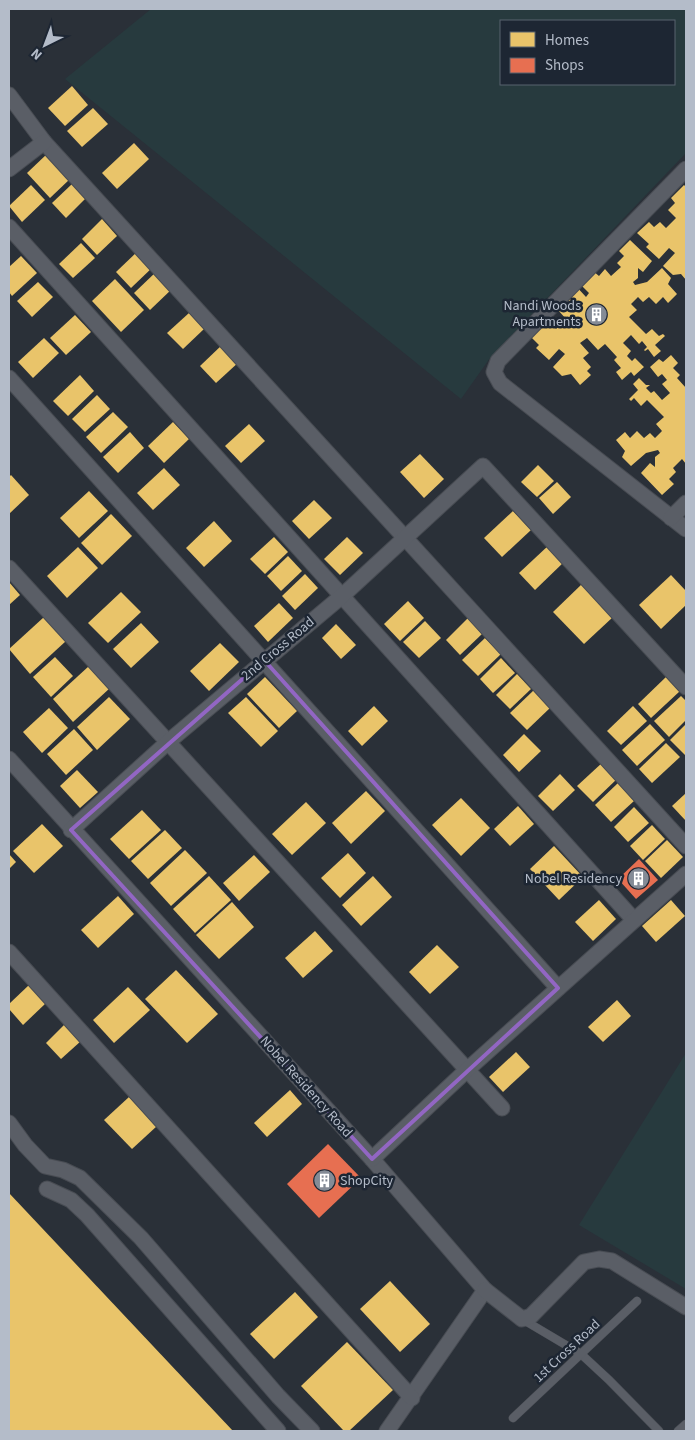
<svg xmlns="http://www.w3.org/2000/svg" width="695" height="1440" viewBox="0 0 695 1440" font-family="'Source Sans 3',sans-serif">
<rect width="100%" height="100%" fill="#2a3038"/>
<g fill="#273a3e" fill-rule="evenodd">
<path d="M151,9H686V153L490,358L461,399L65,79ZM501,21H674V84H501Z"/>
<path d="M686,1053V1289L579,1225Z"/>
</g>
<g fill="#e9c46a">
<path d="M72,86L88,105L65,126L48,108Z"/>
<path d="M93,108L108,124L82,147L67,131Z"/>
<path d="M134,143L149,159L117,189L102,173Z"/>
<path d="M48,153L71,178L50,198L27,173Z"/>
<path d="M72,184L86,198L66,218L52,203Z"/>
<path d="M31,185L45,200L22,222L9,206Z"/>
<path d="M684,185L686,187V280L681,274L673,275L663,266L675,253L669,248L659,259L646,247L649,244L637,233L649,222L654,227L660,222L666,228L676,218L668,210L675,203L671,198Z"/>
<path d="M102,219L117,236L97,255L82,239Z"/>
<path d="M630,240L652,261L643,272L638,268V278L633,282L635,285L647,282L662,268L671,278L668,284L677,294L668,303L663,297L656,304L649,297L643,302L638,297L631,304L637,310L629,317L646,334L652,329L659,336L663,334L665,336L655,345L661,351L654,357L648,349L645,351L644,350L647,347L642,341L639,344L631,335L623,343L631,351L627,356L632,361L635,358L644,367L634,376L631,372L622,380L616,372L621,368L614,360L617,357L605,344L598,350L587,338L580,343L589,353L583,358L591,367L587,371L591,375L580,385L571,374L562,376L553,367L565,354L559,349L549,360L536,348L539,345L527,333L539,323L544,328L550,322L556,329L566,319L558,310L565,303L561,299L575,285L586,297L589,293L580,284L593,271L599,276L605,269L611,276L621,267L617,263L624,256L619,251Z"/>
<path d="M81,243L95,258L73,278L59,264Z"/>
<path d="M139,250L154,266L131,288L116,272Z"/>
<path d="M21,256L37,273L12,296L9,292V267Z"/>
<path d="M157,271L173,288L150,310L134,293Z"/>
<path d="M115,279L144,310L121,332L92,301Z"/>
<path d="M38,282L53,297L32,317L17,301Z"/>
<path d="M189,313L204,329L183,349L167,333Z"/>
<path d="M75,315L91,332L66,355L50,338Z"/>
<path d="M44,338L59,353L33,378L18,362Z"/>
<path d="M223,344L240,361L216,383L200,366Z"/>
<path d="M671,355L678,363L673,368L680,375L677,378L686,388V464L682,459L673,468L676,472L669,479L674,484L662,495L641,473L650,463L655,467V457L660,453L658,450L646,453L631,466L622,457L625,451L616,440L625,432L630,438L637,431L644,438L650,433L655,438L662,431L656,424L664,417L647,400L641,406L634,398L631,401L629,399L638,390L633,384L639,378L646,385H650L646,388L651,393L654,391L662,400L670,393L662,384L667,380L662,374L658,377L650,367L659,359L663,362Z"/>
<path d="M80,375L94,391L68,416L53,401Z"/>
<path d="M97,395L110,409L85,432L72,419Z"/>
<path d="M113,412L128,427L101,453L86,437Z"/>
<path d="M173,422L189,439L164,463L148,446Z"/>
<path d="M249,424L265,441L241,463L225,446Z"/>
<path d="M130,432L144,448L118,473L103,457Z"/>
<path d="M420,454L444,479L424,498L400,472Z"/>
<path d="M538,465L554,481L537,497L521,482Z"/>
<path d="M164,468L180,485L153,510L137,493Z"/>
<path d="M11,475L29,495L9,514V477Z"/>
<path d="M557,482L571,497L553,514L539,498Z"/>
<path d="M89,491L108,511L79,538L60,518Z"/>
<path d="M314,500L332,518L309,539L292,521Z"/>
<path d="M513,511L531,530L502,557L484,538Z"/>
<path d="M111,514L132,536L102,565L81,543Z"/>
<path d="M214,521L232,541L204,567L186,548Z"/>
<path d="M274,537L288,552L265,574L250,559Z"/>
<path d="M347,537L363,553L340,575L324,559Z"/>
<path d="M549,545L565,561L535,590L519,573Z"/>
<path d="M78,547L98,568L67,598L47,576Z"/>
<path d="M288,556L302,571L281,591L267,576Z"/>
<path d="M305,574L318,588L295,610L282,596Z"/>
<path d="M671,575L686,591V605L661,629L639,605Z"/>
<path d="M9,582L20,595L9,605Z"/>
<path d="M582,584L613,617L584,644L553,612Z"/>
<path d="M121,592L141,612L108,643L88,623Z"/>
<path d="M408,601L424,618L400,641L384,624Z"/>
<path d="M279,603L293,618L268,642L254,626Z"/>
<path d="M44,617L66,641L30,674L9,649Z"/>
<path d="M468,618L482,634L460,655L446,640Z"/>
<path d="M425,621L441,638L419,658L403,642Z"/>
<path d="M141,623L159,642L131,668L113,649Z"/>
<path d="M336,624L356,645L341,659L322,638Z"/>
<path d="M485,638L501,654L478,676L462,660Z"/>
<path d="M220,643L239,662L209,691L190,671Z"/>
<path d="M55,657L73,676L51,697L33,677Z"/>
<path d="M501,658L515,673L493,693L480,679Z"/>
<path d="M89,666L110,688L73,722L53,699Z"/>
<path d="M517,674L531,689L510,709L496,695Z"/>
<path d="M265,677L297,711L279,728L247,694Z"/>
<path d="M666,677L680,691L651,718L638,704Z"/>
<path d="M534,690L551,707L527,730L510,713Z"/>
<path d="M681,696L686,701V720L669,737L654,721Z"/>
<path d="M109,697L130,719L97,750L77,727Z"/>
<path d="M246,697L278,731L261,747L228,713Z"/>
<path d="M374,706L388,721L362,746L348,731Z"/>
<path d="M633,706L647,721L621,745L607,731Z"/>
<path d="M49,708L68,728L42,753L23,732Z"/>
<path d="M650,724L665,740L637,766L622,750Z"/>
<path d="M686,724V754L685,755L670,740Z"/>
<path d="M74,729L93,750L66,775L47,754Z"/>
<path d="M524,734L541,751L519,772L503,755Z"/>
<path d="M666,743L680,757L652,783L639,769Z"/>
<path d="M603,762L618,778L593,802L577,786Z"/>
<path d="M77,770L98,792L80,808L60,786Z"/>
<path d="M560,774L575,790L553,811L538,796Z"/>
<path d="M618,783L634,801L611,822L595,805Z"/>
<path d="M366,791L385,811L351,844L332,823Z"/>
<path d="M686,793V821L672,806Z"/>
<path d="M461,798L490,828L461,856L432,825Z"/>
<path d="M306,802L326,823L292,855L272,834Z"/>
<path d="M518,806L534,824L510,846L494,829Z"/>
<path d="M634,807L649,823L628,842L614,827Z"/>
<path d="M142,810L161,830L129,859L110,839Z"/>
<path d="M42,824L63,846L34,873L13,851Z"/>
<path d="M652,825L665,839L643,860L630,846Z"/>
<path d="M165,830L182,848L148,879L131,861Z"/>
<path d="M667,840L683,857L661,878L645,861Z"/>
<path d="M554,846L583,877L559,900L530,869Z"/>
<path d="M185,850L207,873L171,906L150,883Z"/>
<path d="M348,853L366,873L340,898L321,878Z"/>
<path d="M9,854L16,862L9,869Z"/>
<path d="M254,855L270,872L239,901L223,883Z"/>
<path d="M209,876L231,900L195,933L173,909Z"/>
<path d="M373,876L392,897L361,926L342,905Z"/>
<path d="M118,896L134,914L98,948L81,930Z"/>
<path d="M599,900L616,919L593,941L575,922Z"/>
<path d="M671,900L685,916L656,942L642,926Z"/>
<path d="M232,902L254,927L219,959L196,935Z"/>
<path d="M315,931L333,951L303,978L285,958Z"/>
<path d="M437,945L459,967L430,994L409,972Z"/>
<path d="M176,970L218,1014L187,1043L145,999Z"/>
<path d="M29,985L46,1003L23,1025L9,1009V1004Z"/>
<path d="M128,987L150,1010L114,1043L93,1020Z"/>
<path d="M617,1000L631,1016L603,1042L588,1027Z"/>
<path d="M65,1024L81,1041L61,1059L46,1043Z"/>
<path d="M516,1052L530,1067L503,1092L489,1077Z"/>
<path d="M290,1090L302,1104L267,1137L254,1123Z"/>
<path d="M129,1097L157,1126L132,1149L104,1120Z"/>
<path d="M9,1193L233,1431H9Z"/>
<path d="M390,1281L430,1324L400,1352L360,1309Z"/>
<path d="M295,1292L318,1317L274,1359L250,1334Z"/>
<path d="M347,1342L393,1390L349,1431H344L301,1386Z"/>
</g>
<g fill="#e76f51">
<path d="M639,859L658,880L636,899L618,879Z"/>
<path d="M328,1144L361,1178L319,1218L287,1184Z"/>
</g>
<g fill="none" stroke-linecap="round" stroke-linejoin="round">
<defs>
<g id="service">
<path d="M522,1319L581,1354L609,1380L659,1431"/>
<path d="M513,1418L637,1301"/>
<path d="M678,1431L686,1424"/>
</g>
<g id="minor">
<path d="M9,95L44,142L686,846"/>
<path d="M9,169L44,142"/>
<path d="M686,169L498,361L494,372L500,383L686,529"/>
<path d="M9,227L634,920"/>
<path d="M9,378L558,988"/>
<path d="M671,518L686,503"/>
<path d="M9,568L502,1108"/>
<path d="M9,759L372,1159L485,1290L387,1431"/>
<path d="M71,830L168,742L342,596L483,466L686,687"/>
<path d="M9,952L412,1398"/>
<path d="M9,1123L25,1145L45,1166L63,1170L80,1178L141,1238L278,1396L312,1431"/>
<path d="M372,1159L468,1069L686,874"/>
<path d="M47,1189L71,1200L87,1215L278,1431"/>
<path d="M485,1290L522,1319L531,1316L584,1262L599,1259L612,1261L686,1307"/>
</g>
</defs>
<use href="#service" stroke="#484c53" stroke-width="9"/>
<use href="#minor" stroke="#484c53" stroke-width="17"/>
<use href="#service" stroke="#5a5e66" stroke-width="8"/>
<use href="#minor" stroke="#5a5e66" stroke-width="15"/>
</g>
<path fill="none" stroke="#9266c3" stroke-width="4" stroke-linejoin="round" d="M264,660L558,988L372,1159L71,830Z"/>
<defs>
<symbol id="building-disc" viewBox="-11 -11 22 22"><circle r="9.5" fill="#848b96" stroke="#1d2633"/><path d="M-4-6H4V6H1V3H-1V6H-4ZM-2.5-4.3h1.7v1.8h-1.7ZM.8-4.3h1.7v1.8H.8ZM-2.5-1h1.7V.8h-1.7ZM.8-1h1.7V.8H.8Z" fill="#fff"/></symbol>
</defs>
<g fill-rule="evenodd">
<use href="#building-disc" x="584" y="302" width="25" height="25"/>
<use href="#building-disc" x="626" y="866" width="25" height="25"/>
<use href="#building-disc" x="312" y="1168" width="25" height="25"/>
</g>
<g text-anchor="middle" dominant-baseline="central" stroke-width="5" stroke-linejoin="round" paint-order="stroke">
<g font-size="14" fill="#b4bcc9" stroke="#1d2633" text-anchor="end">
<text x="581" y="306">Nandi Woods<tspan x="581" dy="16">Apartments</tspan></text>
<text x="622" y="879">Nobel Residency</text>
<text x="340" y="1181" text-anchor="start">ShopCity</text>
</g>
<g font-size="14" fill="#b4bcc9" stroke="#1d2633">
<text transform="translate(278 649) rotate(-40)">2nd Cross Road</text>
<text transform="translate(306 1087) rotate(48)">Nobel Residency Road</text>
<text transform="translate(567 1351) rotate(-43)">1st Cross Road</text>
</g>
</g>
<rect width="695" height="1440" fill="none" stroke="#b4bcc9" stroke-width="20"/>
<rect x="500" y="20" width="175" height="65" fill="#1d2633" stroke="#59626f"/>
<rect x="510" y="32" width="25" height="15" fill="#e9c46a" stroke="#59626f"/>
<text x="545" y="45" font-size="15" fill="#b4bcc9">Homes</text>
<rect x="510" y="58" width="25" height="15" fill="#e76f51" stroke="#59626f"/>
<text x="545" y="70" font-size="15" fill="#b4bcc9">Shops</text>
<g transform="translate(45 45) rotate(222)" stroke="#1d2633" stroke-width="4" paint-order="stroke">
<path d="M0-4L9 19L0 12L-9 19Z" fill="#b4bcc9"/>
<text y="-8" font-size="14" font-weight="bold" text-anchor="middle" fill="#b4bcc9">N</text>
</g>
</svg>
